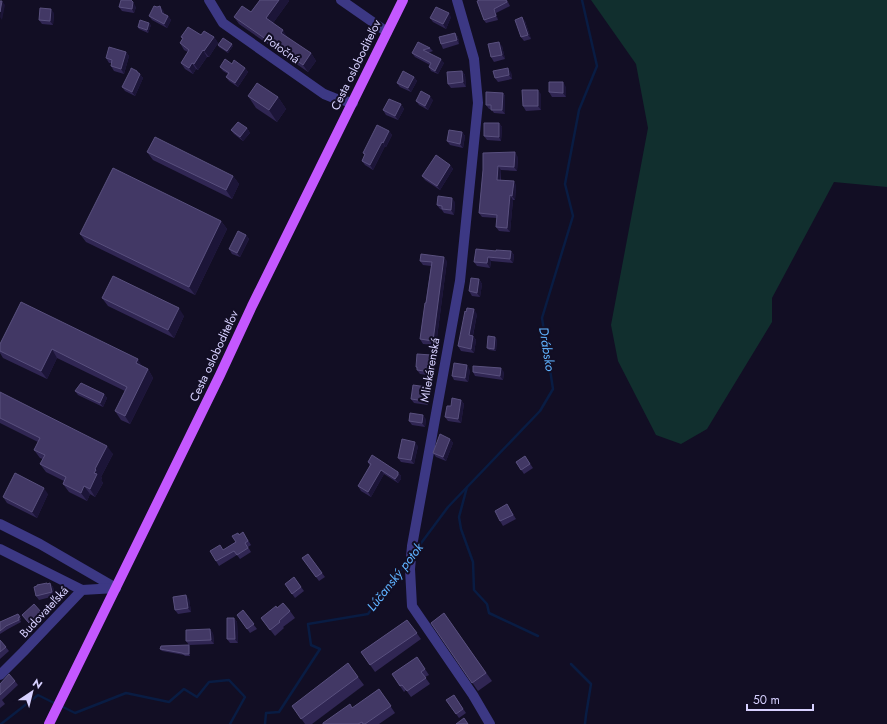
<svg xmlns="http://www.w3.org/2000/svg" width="887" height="724" viewBox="0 0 887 724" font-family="Jost,sans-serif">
<rect width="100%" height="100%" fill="#120e24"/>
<path fill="#112f2e" d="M591,0H887V187L834,182L772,298V322L707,429L681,444L656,435L618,361L611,325L648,128L636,64Z"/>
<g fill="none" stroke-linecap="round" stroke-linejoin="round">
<g stroke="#091c43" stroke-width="2.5">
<path d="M467,487L459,517L461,529L473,562L474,590L487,604L489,613L538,636"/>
<path d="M416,550L448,507L540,411L553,389L542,318L573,216L565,184L579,110L597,66L582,0"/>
<path d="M571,664L591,684L586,715L585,724"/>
<path d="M61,706L75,713L126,693L169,702L184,689L197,697L209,682L229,680L245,697L230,724"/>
<path d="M1,724L38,695L56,704"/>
<path d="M265,724L266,713L279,712L320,649L311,645L308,624L368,614L407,562"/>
</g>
<g stroke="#3c3884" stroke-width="10">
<path d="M209,0L223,23L324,94L334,98L353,103"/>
<path d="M341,0L387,32"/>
<path d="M457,0L474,59L478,103L460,281L412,546L410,569L412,606L473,695L490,724"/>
<path d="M0,524L40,544L116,588"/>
<path d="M0,549L82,590"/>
<path d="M0,675L23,652L82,590L116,588"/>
</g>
<path stroke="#c458ff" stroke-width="10" d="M49,724L220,375L252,306L403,0"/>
</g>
<g fill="#302653">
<path d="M260,0H289V1L273,23L288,38L311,53L316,61L308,72L239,24L234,17L251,12Z"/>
<path d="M507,0L510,6L496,13L498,20L486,23L484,20L477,1Z"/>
<path d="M119,7H136L134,13L122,11Z"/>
<path d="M163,10L164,14L168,16L171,20L167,28L152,20L149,16Z"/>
<path d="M54,13L53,25L42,24L39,20Z"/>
<path d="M451,17L446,29L433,22L430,18Z"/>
<path d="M525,21L531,39L524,41L521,37Z"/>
<path d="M151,25L148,33L139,29L138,27Z"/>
<path d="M455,33L458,37L459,44L443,49L441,44Z"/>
<path d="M201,35L214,37L218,43L209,57H207L198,70L196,69L193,74L185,69L181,63L188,52L184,50L180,43L183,39L181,37Z"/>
<path d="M218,45L233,46L228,53L219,47Z"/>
<path d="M502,46L505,59L494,62L491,57Z"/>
<path d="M430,48L433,51L428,53L444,63L438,74L431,71L429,67L430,65L415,57L412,53Z"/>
<path d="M126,52L129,56L124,74L114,71L111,66L112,63H109L106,58Z"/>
<path d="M232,64L245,68L248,72L238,87L229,81L226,77L228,74L223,71L220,67Z"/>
<path d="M137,71L143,78L135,96L125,91L122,87Z"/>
<path d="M462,71L465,75L466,87L451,88L448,84Z"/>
<path d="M511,72L512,79L498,82L495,78Z"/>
<path d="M414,77L417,81L411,92L400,87L397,83Z"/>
<path d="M566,87V97H552L549,92Z"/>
<path d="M503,93L505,96V114L494,113L491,109H489L486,105Z"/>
<path d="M541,94V110L526,111L523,106Z"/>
<path d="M248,96L278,97L286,109L277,122L256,108Z"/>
<path d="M433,100L428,110L419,105L416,101Z"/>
<path d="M401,104L404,109L398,120L386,115L383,110Z"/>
<path d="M499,123L502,127L501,141L487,140L484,136Z"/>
<path d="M247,128L250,133L243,141L234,134L231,130Z"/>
<path d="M389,131L392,135L386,147L385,146L373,170L365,165L362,161L365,155L363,153Z"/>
<path d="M462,132L465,136L463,148L450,145L447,141Z"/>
<path d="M147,152L233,176L239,184L232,199L153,160Z"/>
<path d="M518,157L517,171L501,170V180L516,185L515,200H513L510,232L499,231L496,227L497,218L482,217L479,213L483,170Z"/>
<path d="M450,165L453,169L440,190L425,180L422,176Z"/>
<path d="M455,202L454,215L444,213L442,210L440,209L437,205Z"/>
<path d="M221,221L227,229L195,295L86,242L80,234Z"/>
<path d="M246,235L249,239L240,257L232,254L229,249Z"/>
<path d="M496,251H511L514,255L513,263L491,261L490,268L477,266L474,262Z"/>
<path d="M420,261H447L436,345L423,344L420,339L431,266L423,265Z"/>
<path d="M479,279L482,284L480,297L472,296L469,291Z"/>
<path d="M102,298L184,316L174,338L108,306Z"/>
<path d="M21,302L148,369L153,378L130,424L121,420L115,411L125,391L57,358L47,379L3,358L0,353V344Z"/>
<path d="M477,314L473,336L476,340L474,353L461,351L458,346Z"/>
<path d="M497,339L496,351L489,350L487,348Z"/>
<path d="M431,355L434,359L432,373L428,372L427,375L420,374L417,370V369L416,367Z"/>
<path d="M470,370L468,382L454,380L452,376Z"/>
<path d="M473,372H504L503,380L475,376Z"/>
<path d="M75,391L104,394L107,398L103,407L78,395Z"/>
<path d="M430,391L428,405L414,403L411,399Z"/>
<path d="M0,392L113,454L101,477L102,478L101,480L103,483L95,497L90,494L87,501L69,492L63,484L64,481L46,472L40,464L43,459L40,458L34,450L38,442L0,423Z"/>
<path d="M461,400L464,404L461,423L448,421L445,417Z"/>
<path d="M426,419L425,427L412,425L409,421Z"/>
<path d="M450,439L453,443L446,461L436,457L433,453Z"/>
<path d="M418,446L414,464L401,462L398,458Z"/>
<path d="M525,456L533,468L524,474L516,462Z"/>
<path d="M368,462L398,472L401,476V479L398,483L384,474L371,497L361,491L358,486L370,466Z"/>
<path d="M48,494L37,518L7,503L3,497Z"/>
<path d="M507,504L516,519L503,526L500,521Z"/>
<path d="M243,532L251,545L248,547L251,552L240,559L237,555L219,566L216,561L223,550L236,542L239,535Z"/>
<path d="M308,554L325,577L319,581L302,558Z"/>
<path d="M294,577L304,591L295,598L285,584Z"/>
<path d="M50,583L53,587L55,596L39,600L36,596L47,584Z"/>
<path d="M189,599L191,612L178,614L175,610Z"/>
<path d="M277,608L290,611L295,618L283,627L284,628L275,636L261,618Z"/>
<path d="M243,610L257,629L250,633L237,615Z"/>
<path d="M42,613L45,617L36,626L35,625L32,627L22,615Z"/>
<path d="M444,613L492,681L478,691L431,623Z"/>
<path d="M18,614L21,619L20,620L21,622L8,629L0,634V622Z"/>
<path d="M234,618L237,622L238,643H230L227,639Z"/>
<path d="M407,620L421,639L375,672L361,652Z"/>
<path d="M213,633L214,644L189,645L186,641Z"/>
<path d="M0,640L9,651L0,659Z"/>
<path d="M190,647V656H185L184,655L162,651L160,649Z"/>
<path d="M417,657L429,675L425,677L430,684L411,697L406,690L404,692L392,674Z"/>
<path d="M358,677L364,685L312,724H305L292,706Z"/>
<path d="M15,681L18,685L2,700L5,704L0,708V684Z"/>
<path d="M379,689L395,713L379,724H323L352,708Z"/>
<path d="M454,695L466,713L459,718L446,700Z"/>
</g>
<g fill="#1c1538">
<path d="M279,0H289V1L271,26L266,18Z"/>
<path d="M2,1L5,5L2,20L0,17Z"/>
<path d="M133,2L136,7L134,13L132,9Z"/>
<path d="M160,6L163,10L164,17L162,13Z"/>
<path d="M51,9L54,13L53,25L50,21Z"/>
<path d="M494,9L496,13L498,20L496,16Z"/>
<path d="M449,13L451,17L446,29L443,24Z"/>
<path d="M168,16L171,20L167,28L164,24Z"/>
<path d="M522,17L525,21L531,39L528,35Z"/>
<path d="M149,23L151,25L148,33L147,30Z"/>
<path d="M283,30L288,38L281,33Z"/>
<path d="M455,33L458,37L459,44L457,40Z"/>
<path d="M214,37L218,43L209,57L204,51Z"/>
<path d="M499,42L502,46L505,59L502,55Z"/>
<path d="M232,44L233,46L228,53L227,51Z"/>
<path d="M203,50L207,57L198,70L194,64Z"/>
<path d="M126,52L129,56L124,74L121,69Z"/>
<path d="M311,53L316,61L308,72L303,65Z"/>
<path d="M441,59L444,63L438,74L435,71Z"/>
<path d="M192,63L196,69L193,74L189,68Z"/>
<path d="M245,68L248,72L238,87L235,83Z"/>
<path d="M508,68L511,72L512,79L509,75Z"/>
<path d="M137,71L140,75V74L143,78L135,96L132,92Z"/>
<path d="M462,71L465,75L466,87L463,82Z"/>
<path d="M414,77L417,81L411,92L408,88Z"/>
<path d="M563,82L566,87V97L563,93Z"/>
<path d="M538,90L541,94V110L538,106Z"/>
<path d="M503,93L505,96V114L502,110Z"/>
<path d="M430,96L433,100L428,110L425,106Z"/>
<path d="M278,97L286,109L277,122L269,110Z"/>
<path d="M401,104L404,109L398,120L395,116Z"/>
<path d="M499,123L502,127L501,141L499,137Z"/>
<path d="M247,128L250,133L243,141L240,137Z"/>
<path d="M389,131L392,135L386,147L383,143Z"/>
<path d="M462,132L465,136L463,148L460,144Z"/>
<path d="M382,142L385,146L373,170L370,165Z"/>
<path d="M515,152L518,157L517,171L514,167Z"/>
<path d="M450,165L453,169L440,190L437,186Z"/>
<path d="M498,166L501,170L500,184L497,180Z"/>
<path d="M233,176L239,184L232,199L226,190Z"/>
<path d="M514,181L516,185L515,200L512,196Z"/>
<path d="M510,195L513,200L510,232L507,228Z"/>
<path d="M452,198L455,202L454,215L451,210Z"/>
<path d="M221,221L227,229L195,295L189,287Z"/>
<path d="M246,235L249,239L240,257L237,253Z"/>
<path d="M511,251L514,255L513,263L510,259Z"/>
<path d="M444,257L447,261L436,345L433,341Z"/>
<path d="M488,257L491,261L490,268L487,263Z"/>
<path d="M479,279L482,284L480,297L477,293Z"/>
<path d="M179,308L184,316L174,338L168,330Z"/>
<path d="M474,309L477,314L472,339L469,335Z"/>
<path d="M473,336L476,340L474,353L471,349Z"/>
<path d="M495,337L497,339L496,351L494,349Z"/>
<path d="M52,349L57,358L47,379L41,371Z"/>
<path d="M431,355L434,359L432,373L429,369Z"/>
<path d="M138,359L143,368L136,363Z"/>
<path d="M467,365L470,370L468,382L465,378Z"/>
<path d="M425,368L428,372L427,375L424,371Z"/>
<path d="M501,368L504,372L503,380L500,376Z"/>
<path d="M148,369L153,378L130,424L125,416Z"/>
<path d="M427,387L430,391L428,405L425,401Z"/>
<path d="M104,394L107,398L103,407L100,403Z"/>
<path d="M461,400L464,404L461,423L458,419Z"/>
<path d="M423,415L426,419L425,427L422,423Z"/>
<path d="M450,439L453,443L446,461L443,457Z"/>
<path d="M415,442L418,446L414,464L411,460Z"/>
<path d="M107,446L113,454L101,477L102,478L101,480L103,483L95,497L90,489L95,469Z"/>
<path d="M381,470L384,474L371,497L368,492Z"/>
<path d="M398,472L401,476V479L398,483L395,479Z"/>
<path d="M84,486L90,494L87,501L81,493Z"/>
<path d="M44,488L48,494L37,518L32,512Z"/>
<path d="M50,583L53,587L55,596L52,592Z"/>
<path d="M186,595L189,599L191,612L188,608Z"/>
<path d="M234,618L237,622L238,643L235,639Z"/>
<path d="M210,629L213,633L214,644L211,640Z"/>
<path d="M189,645L190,647V656L189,654Z"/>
</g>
<g fill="#423865" stroke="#59507e">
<path d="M121,0H131L133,2L132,9L119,7Z"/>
<path d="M260,0H279L266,18L283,30L281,33L311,53L303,65L234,17L242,6L251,12Z"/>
<path d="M480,0H506L507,2L494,9L496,16L484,20L477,1Z"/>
<path d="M0,1H2L0,12Z"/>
<path d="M154,6L157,7L160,6L162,13L168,16L164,24L149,16Z"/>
<path d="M436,7L449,13L443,24L430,18Z"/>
<path d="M40,8L51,9L50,21L39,20Z"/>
<path d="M522,17L528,35L521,37L515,20Z"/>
<path d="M140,20L149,23L147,30L138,27Z"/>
<path d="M188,27L201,35L204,31L214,37L204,51L203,50L194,64L192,63L189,68L181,63L189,50L180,43L183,38L181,37Z"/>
<path d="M455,33L457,40L441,44L439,37Z"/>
<path d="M223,38L232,44L227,51L218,45Z"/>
<path d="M418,42L430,48L423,50L441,59L435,71L429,67L431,63L412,53Z"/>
<path d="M499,42L502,55L491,57L488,44Z"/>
<path d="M109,47L126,52L121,69L111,66L112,60L106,58Z"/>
<path d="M225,59L232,64L234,60L245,68L235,83L226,77L229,73L220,67Z"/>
<path d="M131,68L137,71V72L140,74L132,92L122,87L131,69Z"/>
<path d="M508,68L509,75L495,78L493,71Z"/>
<path d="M403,71L414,77L408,88L397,83Z"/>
<path d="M462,71L463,82L448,84L447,72Z"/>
<path d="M549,82H563V93L549,92Z"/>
<path d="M257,83L278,97L269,110L248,96Z"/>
<path d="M522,90H538V106H523Z"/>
<path d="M421,91L430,96L425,106L416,101Z"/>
<path d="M486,92L503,93L502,110H491V105H486Z"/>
<path d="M389,99L401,104L395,116L383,110Z"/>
<path d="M238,122L247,128L240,137L231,130Z"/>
<path d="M484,123H499V137L484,136Z"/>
<path d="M377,125L389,131L383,143L382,142L370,165L362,161L365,154L363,153Z"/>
<path d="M449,130L462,132L460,144L447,141Z"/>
<path d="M155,137L233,176L226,190L147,152Z"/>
<path d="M515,152L514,167L498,166L497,180L514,181L512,196L510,195L507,228L496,227L497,215L479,213L483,170V153Z"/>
<path d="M436,155L450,165L437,186L422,176Z"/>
<path d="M113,168L221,221L189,287L80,234Z"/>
<path d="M438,196L452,198L451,210L442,209V206L437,205Z"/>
<path d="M238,231L246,235L237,253L229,249Z"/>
<path d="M476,249L496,251V250L511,251L510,259L488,257L487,263L474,262Z"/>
<path d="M421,254L444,257L433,341L420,339L425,303H426L432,262L420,261Z"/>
<path d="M113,276L179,308L168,330L102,298Z"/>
<path d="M471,278L479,279L477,293L469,291Z"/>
<path d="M21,302L138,359L136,363L148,369L125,416L115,411L127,387L52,349L41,371L0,351V344Z"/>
<path d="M467,308L474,309L469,335L473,336L471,349L458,346L465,311L466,312Z"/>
<path d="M488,336L495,337L494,349L487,348Z"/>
<path d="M417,354L431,355L429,369L425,368L424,371L417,370V367H416Z"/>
<path d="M454,363L467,365L465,378L452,376Z"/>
<path d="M473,366L501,368L500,376L473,372Z"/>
<path d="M81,383L104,394L100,403L75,391Z"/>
<path d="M413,385L427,387L425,401L411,399Z"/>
<path d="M0,392L107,446L95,469L96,470L94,473L97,474L90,489L84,486L81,493L63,484L66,477L40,464L45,455L34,450L40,438L0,418Z"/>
<path d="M452,398L461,400L458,419L445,417L447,406H451Z"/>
<path d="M410,413L423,415L422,423L409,421Z"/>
<path d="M440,434L450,439L443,457L433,453Z"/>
<path d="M402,439L415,442L411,460L398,458Z"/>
<path d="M372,455L398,472V475L395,479L381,470L368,492L358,486L371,464L368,462Z"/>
<path d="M525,456L530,464L521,470L516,462Z"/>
<path d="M15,473L44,488L32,512L3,497Z"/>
<path d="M507,504L513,515L500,521L495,511Z"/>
<path d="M243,532L248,541L245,543L248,548L237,555L234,551L216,561L210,551L220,545L223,550L236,542L232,536L238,533L239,535Z"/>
<path d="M308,554L322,573L316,577L302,558Z"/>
<path d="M294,577L301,587L292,594L285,584Z"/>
<path d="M47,583V584L50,583L52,592L36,596L34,587L37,586V585Z"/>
<path d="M186,595L188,608L175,610L173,597Z"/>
<path d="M283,603L290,611L279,621L280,622L270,630L261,618L276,606L277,608Z"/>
<path d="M34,604L42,613L33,622L32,621L29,623L22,615Z"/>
<path d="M243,610L254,624L247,629L237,615Z"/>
<path d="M444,613L486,673L472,683L431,623Z"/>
<path d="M18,614L20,617L18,618L19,620L6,626L0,631V622Z"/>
<path d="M227,618H234L235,639H227Z"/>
<path d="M407,620L417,633L370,665L361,652Z"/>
<path d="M210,629L211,640L186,641V630Z"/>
<path d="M0,640L6,647L0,652Z"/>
<path d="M189,645V654H184L182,653L160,649L161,646Z"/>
<path d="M417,657L425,669L421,672L426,678L407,691L402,685L400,686L392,674Z"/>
<path d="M348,663L358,677L301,719L292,706Z"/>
<path d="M9,674L15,681L0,695V684Z"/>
<path d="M379,689L391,706L365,724H363L362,722L358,724H323V723L350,704L352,708Z"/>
<path d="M454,695L463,709L456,714L446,700Z"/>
<path d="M464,718L468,724H456Z"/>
</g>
<g text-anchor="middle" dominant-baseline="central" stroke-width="4" stroke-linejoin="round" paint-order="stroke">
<g font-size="12" fill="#d7d1ff" stroke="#120e24">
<text transform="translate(282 49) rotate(35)">Potočná</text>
<text transform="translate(356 65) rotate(-64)">Cesta osloboditeľov</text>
<text transform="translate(214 356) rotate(-65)">Cesta osloboditeľov</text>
<text transform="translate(430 370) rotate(-80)">Mliekárenská</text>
<text transform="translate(44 612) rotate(-47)">Budovateľská</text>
</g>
<g font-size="13" font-style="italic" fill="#5fb2ff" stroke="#120e24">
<text transform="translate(547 349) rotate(81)">Drábsko</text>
<text transform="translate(395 577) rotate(-52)">Lúčanský potok</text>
</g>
</g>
<g transform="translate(32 692) rotate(35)" stroke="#120e24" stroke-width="3" paint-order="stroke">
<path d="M0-3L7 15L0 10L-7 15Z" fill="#d7d1ff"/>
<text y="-6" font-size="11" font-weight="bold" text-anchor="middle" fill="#d7d1ff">N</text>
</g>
<path d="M747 704v6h66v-6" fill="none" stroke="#d7d1ff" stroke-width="2"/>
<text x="753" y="704" font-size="12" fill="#d7d1ff" stroke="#120e24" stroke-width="3" paint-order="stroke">50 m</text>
</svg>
